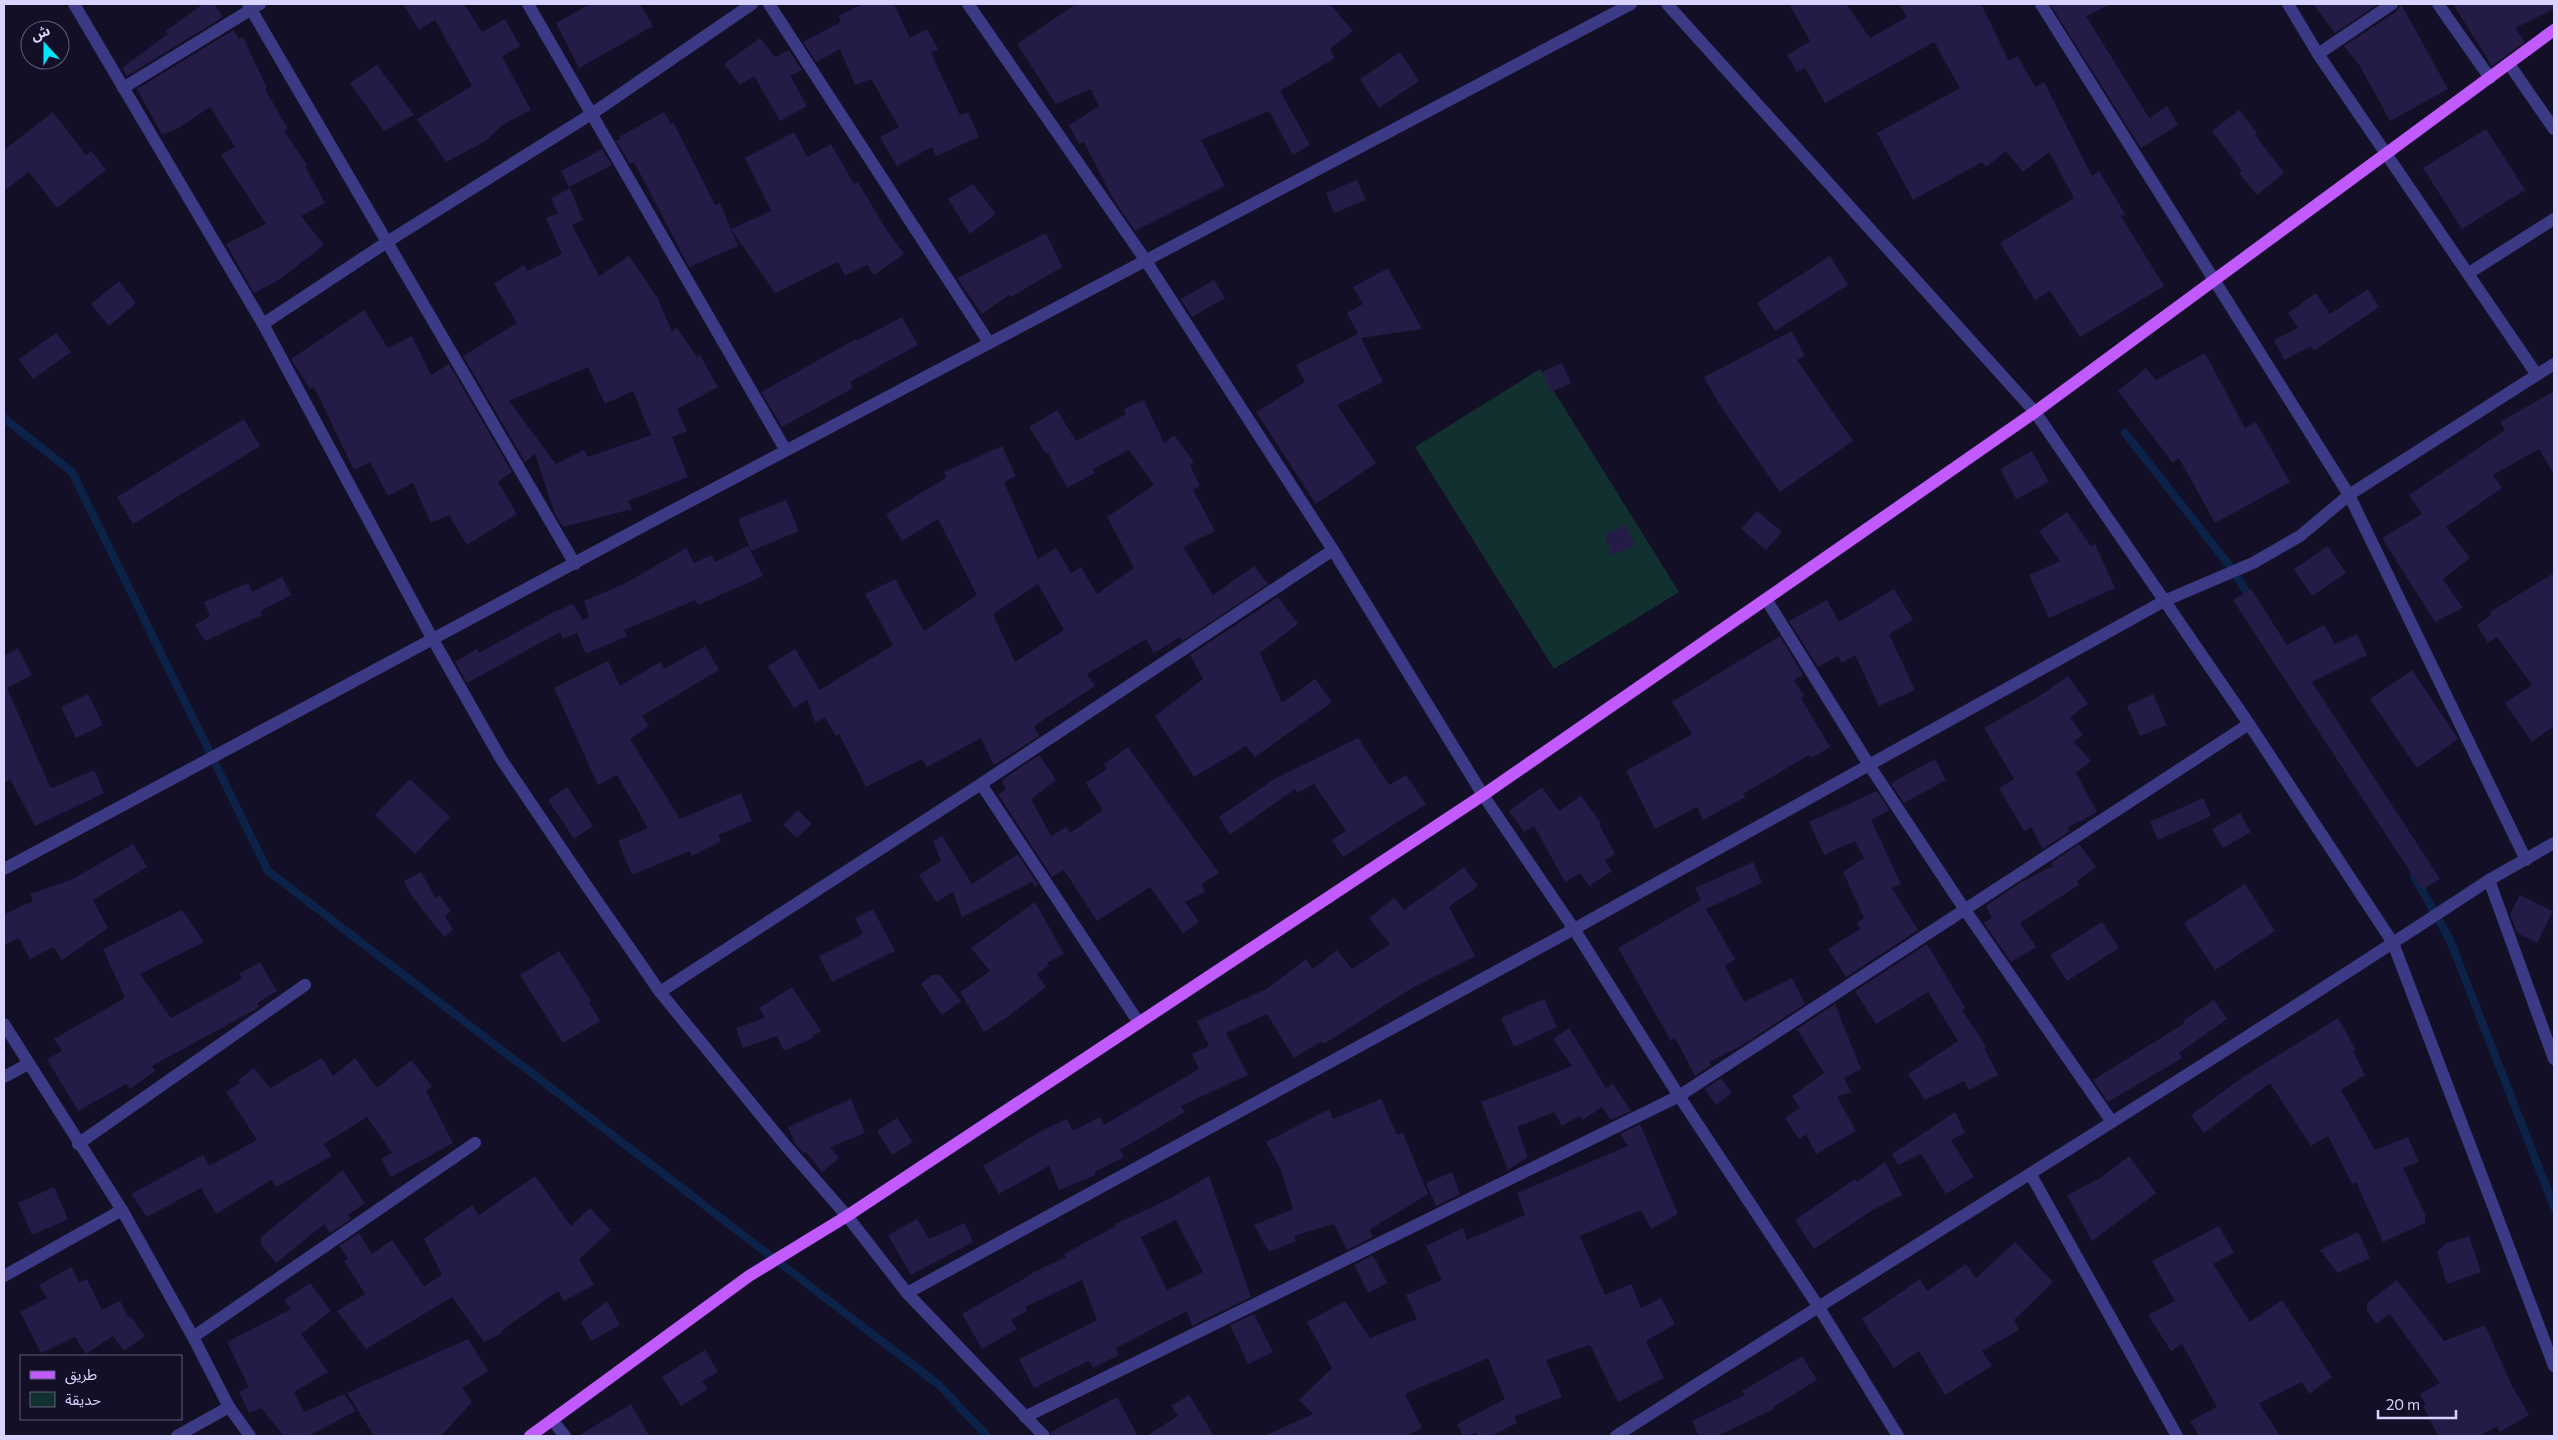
<svg xmlns="http://www.w3.org/2000/svg" width="2558" height="1440" viewBox="0 0 2558 1440" font-family="Commissioner,'Noto Sans Arabic',sans-serif">
<rect width="100%" height="100%" fill="#130f26"/>
<path fill="#12302f" d="M1540,369L1679,592L1554,669L1415,447Z"/>
<g fill="none" stroke-linecap="round" stroke-linejoin="round">
<g stroke="#0c2248" stroke-width="8">
<path d="M4,418L72,472L268,871L939,1385L987,1436"/>
<path d="M2125,433L2229,565L2251,599"/>
<path d="M2414,876L2450,940L2554,1207"/>
</g>
</g>
<g fill="#241b47" fill-rule="evenodd">
<path d="M203,4H214L223,17L127,76L122,68L168,34L166,31Z"/>
<path d="M403,4H464L482,32L505,19L520,46L502,56L531,110L504,124L484,142L446,162L417,119L472,86L435,20L419,30Z"/>
<path d="M590,4H640L653,26L579,68L556,23Z"/>
<path d="M863,4H894L910,38L927,29L938,49L931,53L960,115L968,112L979,137L936,156L932,147L897,166L880,137L899,127L871,79L855,85L840,49L816,62L803,42L841,22L838,16Z"/>
<path d="M1076,4H1330L1353,31L1330,49L1335,58L1280,91L1310,145L1293,155L1269,111L1201,140L1225,186L1135,231L1112,197L1084,142L1079,144L1069,125L1099,106L1091,89L1056,104L1017,44Z"/>
<path d="M1789,4H1846L1870,38L1907,17L1899,4H1981L2009,61L2018,56L2035,87L2044,82L2092,176L2099,171L2125,214L2121,216L2164,286L2080,337L2050,291L2035,300L2000,243L2074,198L2049,152L2023,172L2006,151L1986,167L1982,162L1913,200L1877,133L1960,88L1934,42L1825,103L1805,68L1797,72L1787,55L1810,41Z"/>
<path d="M2050,4H2112L2086,16L2149,118L2167,106L2178,125L2141,148Z"/>
<path d="M2313,4H2378L2335,33Z"/>
<path d="M2401,4L2448,89L2390,121L2360,66L2344,46L2397,11Z"/>
<path d="M2453,4H2554V9L2515,28L2525,42L2492,66Z"/>
<path d="M233,30L239,39L243,37L267,88L265,89L288,129L284,131L307,165L305,166L325,203L301,216L324,245L279,280L254,293L226,244L266,224L221,155L235,147L210,107L179,128L162,135L137,89Z"/>
<path d="M760,38L775,57L789,50L802,70L790,76L807,106L780,121L754,76L740,85L724,64Z"/>
<path d="M1400,52L1419,81L1379,108L1360,79Z"/>
<path d="M377,65L414,115L384,131L350,83Z"/>
<path d="M2239,110L2257,133L2255,135L2284,173L2257,195L2239,173L2242,171L2212,131Z"/>
<path d="M53,112L86,155L91,151L106,170L57,208L29,172L4,191V150Z"/>
<path d="M664,112L671,124L673,122L715,205L720,203L738,246L689,267L634,162L630,164L616,141L620,139L619,137Z"/>
<path d="M2486,129L2525,190L2462,229L2423,168Z"/>
<path d="M794,132L807,157L831,144L854,184L858,182L887,231L904,254L874,275L867,265L845,276L838,262L775,293L731,229L771,211L745,158Z"/>
<path d="M602,149L612,165L569,187L561,171Z"/>
<path d="M1357,180L1366,200L1334,213L1326,193Z"/>
<path d="M973,184L996,214L970,234L948,199Z"/>
<path d="M570,188L583,220L572,225L599,276L629,256L657,297L672,331L677,328L697,357L700,355L718,387L677,409L687,431L672,437L688,477L628,501L632,509L563,527L555,514L535,454L525,462L463,356L517,323L494,284L524,265L527,271L562,254L546,218L558,213L551,198ZM588,367L605,404L633,391L651,435L588,457L584,450L556,464L509,401Z"/>
<path d="M1046,233L1062,267L1011,297L1009,295L982,314L957,278Z"/>
<path d="M1830,256L1848,285L1775,331L1757,303Z"/>
<path d="M1388,268L1422,329L1361,338L1383,382L1337,405L1376,463L1316,504L1256,412L1305,382L1296,365L1358,334L1347,313L1363,304L1353,287Z"/>
<path d="M1214,280L1225,298L1192,317L1181,299Z"/>
<path d="M119,281L136,303L109,326L91,304Z"/>
<path d="M2368,289L2379,307L2314,351L2311,346L2284,360L2274,340L2298,328L2288,313L2316,293L2330,314Z"/>
<path d="M364,310L388,348L412,336L431,375L449,364L512,472L498,482L517,514L467,545L449,515L431,523L413,483L388,496L370,462L354,470L314,387L310,389L291,359Z"/>
<path d="M902,317L918,345L850,382L853,388L782,427L761,392L856,339L857,341Z"/>
<path d="M1792,331L1805,356L1797,360L1853,441L1780,492L1719,404L1704,377Z"/>
<path d="M56,333L71,352L33,379L19,359Z"/>
<path d="M2205,353L2245,428L2256,422L2290,482L2215,523L2179,458L2173,463L2118,391L2146,368L2156,380Z"/>
<path d="M1562,363L1571,383L1551,392L1542,372Z"/>
<path d="M2554,391V475L2539,449L2493,475L2502,488L2446,527L2470,558L2443,579L2463,608L2435,622L2382,538L2422,514L2409,495L2505,430L2500,422Z"/>
<path d="M1144,400L1164,443L1174,435L1194,462L1190,465L1200,486L1193,490L1215,531L1183,547L1213,595L1254,566L1268,584L1182,641L1180,637L1154,653L1146,639L1087,674L1095,686L1034,726L1039,736L994,765L981,738L927,767L922,759L866,787L839,734L836,736L825,718L815,722L807,700L794,708L768,666L795,649L820,690L893,645L865,594L895,579L924,631L977,595L938,519L902,541L886,514L946,478L944,472L1002,446L1016,476L1004,482L1038,559L1056,548L1071,573L1081,567L1097,594L1134,568L1107,517L1154,485L1129,450L1093,469L1095,473L1067,488L1048,453L1046,454L1029,427L1057,410L1076,441L1126,414L1124,409ZM1038,584L1064,630L1015,662L993,614Z"/>
<path d="M244,419L260,446L133,524L117,497Z"/>
<path d="M2032,451L2049,482L2016,499L2000,469Z"/>
<path d="M786,500L799,531L751,551L738,519Z"/>
<path d="M1757,511L1782,532L1766,550L1741,529Z"/>
<path d="M2067,512L2091,546L2095,544L2115,588L2049,618L2029,575L2060,561L2039,531Z"/>
<path d="M1626,525L1635,545L1613,555L1604,535Z"/>
<path d="M748,546L763,576L698,605L695,600L624,630L627,636L586,654L577,633L563,639L560,632L467,683L455,662L477,649L479,653L552,613L573,604L583,620L589,617L584,601L626,583L686,548L694,563L711,555L715,562Z"/>
<path d="M2328,546L2346,573L2312,596L2294,569Z"/>
<path d="M2554,573V726L2532,742L2505,703L2532,685L2497,637L2488,643L2477,625L2491,615L2490,612Z"/>
<path d="M282,577L291,595L261,611L262,615L205,641L195,625L210,616L204,602L248,583L252,592Z"/>
<path d="M1894,589L1913,620L1889,634L1915,690L1879,706L1855,655L1842,663L1838,656L1818,667L1789,621L1827,600L1839,622Z"/>
<path d="M2251,589L2287,645L2324,625L2335,644L2357,634L2367,655L2312,682L2440,879L2422,890L2233,600Z"/>
<path d="M1278,597L1298,624L1260,653L1282,703L1315,679L1332,702L1255,757L1246,746L1194,777L1155,716L1203,679L1190,655Z"/>
<path d="M1780,636L1803,675L1794,680L1804,696L1801,698L1830,747L1812,758L1809,755L1743,794L1745,797L1703,820L1697,807L1655,829L1626,771L1692,734L1672,702Z"/>
<path d="M705,646L719,670L642,716L649,726L630,739L680,819L741,793L752,821L718,835L721,841L692,856L689,851L632,875L618,841L648,828L617,775L598,785L554,688L608,661L620,686L660,662L664,669Z"/>
<path d="M18,648L32,675L7,688L50,787L52,788L94,770L104,793L35,826L10,779L4,783V656Z"/>
<path d="M2412,670L2458,739L2417,768L2370,699Z"/>
<path d="M2068,676L2088,704L2070,717L2083,735L2074,742L2091,761L2076,773L2097,812L2067,828L2070,831L2043,849L2031,827L2024,831L1999,788L2014,779L1984,728L2038,697Z"/>
<path d="M88,694L103,725L76,738L61,707Z"/>
<path d="M2153,694L2167,725L2140,736L2127,706Z"/>
<path d="M1358,738L1389,785L1406,775L1426,804L1343,857L1332,840L1346,831L1314,784L1297,793L1295,789L1230,835L1219,817L1274,779Z"/>
<path d="M1128,747L1219,873L1201,884L1205,892L1185,902L1199,922L1183,933L1150,887L1097,921L1064,870L1052,877L998,794L1006,790L1002,780L1039,755L1056,780L1031,799L1051,836L1066,827L1070,833L1103,810L1086,783L1107,769L1104,764Z"/>
<path d="M1935,759L1946,780L1904,803L1892,785L1893,782Z"/>
<path d="M410,779L450,817L415,854L375,815Z"/>
<path d="M567,787L593,826L574,839L548,800Z"/>
<path d="M1542,787L1559,811L1581,796L1601,823L1599,824L1615,854L1605,860L1612,871L1589,886L1580,873L1565,882L1534,826L1524,832L1509,811Z"/>
<path d="M1877,791L1889,810L1871,820L1901,884L1892,888L1918,930L1846,977L1828,949L1860,929L1857,923L1864,918L1843,872L1864,858L1855,841L1824,855L1809,822Z"/>
<path d="M2203,798L2211,816L2158,840L2150,822Z"/>
<path d="M798,810L812,824L797,838L783,825Z"/>
<path d="M2240,813L2251,832L2223,848L2212,829Z"/>
<path d="M942,836L972,884L1018,854L1038,885L1035,887L1032,882L962,917L953,892L936,902L919,875L941,861L933,841Z"/>
<path d="M133,844L147,867L93,900L108,928L62,960L53,947L30,959L19,938L4,945V914L33,901L30,894L73,879Z"/>
<path d="M2079,844L2096,867L2077,881L2079,885L2020,923L2036,947L2011,962L1984,923L1992,918L1986,906L2021,882L2053,866L2051,863Z"/>
<path d="M1753,862L1762,883L1706,909L1735,959L1725,966L1744,1002L1792,978L1805,1004L1741,1046L1709,1062L1711,1065L1695,1076L1675,1038L1671,1041L1618,948L1701,900L1702,902L1695,888Z"/>
<path d="M1464,867L1478,886L1449,907L1475,956L1412,988L1324,1044L1322,1041L1294,1058L1267,1014L1226,1033L1248,1075L1181,1106L1185,1112L1120,1150L1124,1157L1094,1172L1096,1175L1059,1190L1049,1166L999,1194L983,1166L1041,1131L1067,1119L1073,1131L1100,1117L1104,1125L1199,1069L1192,1054L1209,1046L1197,1021L1268,988L1306,959L1313,969L1337,950L1352,969L1390,944L1369,918L1394,898L1404,910Z"/>
<path d="M421,872L436,898L439,895L451,911L445,916L453,930L444,937L411,895L404,881Z"/>
<path d="M2245,884L2275,931L2215,970L2184,923Z"/>
<path d="M2520,895L2553,911L2537,943L2517,933L2510,914Z"/>
<path d="M1035,902L1064,954L1047,963L1049,965L1037,974L1046,987L1006,1018L984,1032L960,992L990,971L971,948Z"/>
<path d="M873,909L895,951L832,982L819,956L863,934L855,918Z"/>
<path d="M182,910L204,942L140,974L171,1018L242,979L239,974L260,962L277,991L257,1003L259,1007L256,1009L152,1066L155,1071L130,1089L126,1084L78,1111L47,1059L62,1051L54,1039L125,998L103,949Z"/>
<path d="M2102,922L2119,948L2067,981L2050,955Z"/>
<path d="M1927,944L1965,1008L1962,1010L1986,1046L1984,1048L1998,1075L1969,1090L1964,1081L1925,1100L1908,1074L1958,1041L1928,992L1876,1024L1855,991Z"/>
<path d="M559,951L591,1001L589,1002L600,1021L563,1043L520,975Z"/>
<path d="M932,975H940L961,1001L942,1015L921,984Z"/>
<path d="M792,987L821,1031L812,1036L813,1038L784,1051L777,1036L743,1048L736,1028L765,1018L759,1008Z"/>
<path d="M1544,999L1557,1027L1514,1047L1501,1018Z"/>
<path d="M2214,1000L2227,1019L2179,1053L2182,1058L2108,1102L2093,1080L2185,1023L2183,1021Z"/>
<path d="M1835,1004L1861,1069L1844,1078L1851,1092L1837,1097L1856,1131L1816,1154L1806,1134L1799,1139L1785,1118L1800,1108L1792,1096L1824,1073L1797,1029Z"/>
<path d="M2338,1018L2356,1050L2353,1051L2365,1075L2341,1090L2375,1150L2408,1137L2419,1162L2403,1168L2425,1214V1223L2383,1242L2356,1182L2352,1184L2328,1136L2311,1146L2270,1083L2204,1133L2191,1115L2243,1077Z"/>
<path d="M1569,1028L1606,1088L1613,1084L1631,1111L1611,1120L1602,1107L1583,1120L1580,1116L1562,1126L1554,1112L1517,1127L1528,1157L1508,1170L1481,1102L1572,1066L1553,1039Z"/>
<path d="M322,1058L333,1076L355,1058L377,1088L411,1060L432,1086L426,1091L453,1143L391,1177L381,1159L392,1153L367,1117L324,1144L332,1156L276,1187L271,1180L216,1214L201,1188L147,1217L131,1194L203,1155L209,1166L257,1140L226,1092L240,1083L238,1080L254,1068L270,1088Z"/>
<path d="M1721,1078L1732,1093L1716,1105L1705,1089Z"/>
<path d="M851,1099L865,1133L830,1147L839,1158L822,1172L806,1152L803,1153L796,1145L788,1127Z"/>
<path d="M1381,1099L1397,1135L1403,1133L1428,1194L1369,1230L1373,1237L1347,1250L1334,1224L1294,1236L1296,1241L1269,1252L1254,1225L1293,1209L1281,1170L1266,1142L1329,1109L1333,1119Z"/>
<path d="M1955,1112L1965,1133L1951,1140L1974,1177L1946,1194L1921,1154L1898,1165L1892,1154Z"/>
<path d="M897,1118L913,1142L892,1155L877,1131Z"/>
<path d="M1640,1124L1678,1214L1651,1229L1641,1210L1580,1236L1605,1295L1631,1284L1641,1308L1661,1298L1675,1324L1646,1341L1664,1378L1618,1402L1590,1345L1546,1360L1562,1397L1514,1417L1517,1423L1491,1436H1478L1477,1433L1463,1436L1457,1424L1505,1399L1488,1358L1405,1394L1422,1428L1406,1436H1264L1313,1414L1299,1400L1332,1368L1307,1322L1345,1301L1370,1338L1417,1319L1406,1295L1442,1280L1426,1246L1463,1228L1467,1240L1525,1215L1517,1193L1628,1146L1620,1134Z"/>
<path d="M2129,1156L2156,1193L2092,1241L2067,1195L2102,1177Z"/>
<path d="M1885,1162L1902,1195L1871,1211L1814,1249L1795,1220L1855,1179L1857,1182Z"/>
<path d="M343,1170L365,1203L348,1215L351,1219L330,1233L324,1224L276,1263L261,1245V1237Z"/>
<path d="M1452,1172L1460,1194L1436,1206L1426,1183Z"/>
<path d="M535,1176L571,1226L590,1208L611,1230L579,1259L594,1285L564,1301L558,1291L501,1331L502,1333L484,1342L452,1297L366,1349L337,1311L365,1294L344,1261L348,1258L339,1246L359,1233L372,1254L392,1240L424,1286L442,1275L424,1239L472,1205L479,1215Z"/>
<path d="M1209,1176L1251,1297L1192,1326L1187,1311L1116,1348L1119,1355L1093,1368L1089,1361L1034,1388L1019,1359L1097,1320L1082,1280L1025,1307L1027,1311L1011,1320L1017,1329L982,1349L962,1314L1032,1274V1273L1066,1257L1064,1254L1116,1226L1115,1224L1167,1200ZM1176,1220L1203,1272L1167,1290L1141,1237Z"/>
<path d="M54,1187L68,1219L32,1235L18,1203Z"/>
<path d="M917,1219L929,1239L965,1223L973,1242L911,1275L888,1235Z"/>
<path d="M2219,1226L2234,1253L2213,1264L2250,1322L2282,1300L2332,1377L2309,1394L2302,1382L2259,1403L2280,1436H2199L2190,1421L2217,1407L2182,1344L2171,1351L2148,1315L2175,1301L2152,1261Z"/>
<path d="M2358,1232L2370,1258L2338,1273L2320,1250Z"/>
<path d="M2469,1236L2481,1272L2447,1284L2437,1251L2447,1243Z"/>
<path d="M2015,1242L2053,1282L2014,1320L2019,1330L1982,1351L1992,1366L1945,1395L1919,1351L1894,1368L1862,1319L1920,1279L1927,1291L1966,1264L1976,1278Z"/>
<path d="M1373,1255L1387,1283L1368,1293L1354,1265Z"/>
<path d="M71,1267L79,1282L87,1279L102,1310L120,1301L128,1317L130,1316L145,1336L124,1351L113,1336L86,1354L75,1337L41,1353L20,1312L47,1298L39,1285Z"/>
<path d="M2397,1280L2444,1341L2485,1325L2511,1384L2529,1415L2500,1432L2497,1426L2479,1436H2438L2423,1406L2426,1405L2420,1394L2440,1383L2390,1314L2376,1324L2367,1311V1303Z"/>
<path d="M310,1283L331,1311L301,1334L328,1372L294,1392L304,1412L344,1394L356,1411L308,1436H284L261,1408L249,1413L239,1392L249,1387L227,1342L291,1309L284,1300Z"/>
<path d="M607,1301L620,1325L591,1341L581,1322Z"/>
<path d="M1254,1314L1273,1352L1248,1364L1230,1325Z"/>
<path d="M468,1339L488,1371L462,1388L472,1402L441,1436H374L347,1393Z"/>
<path d="M705,1350L718,1372L702,1381L708,1389L681,1406L662,1377Z"/>
<path d="M1802,1356L1817,1380L1773,1407L1774,1409L1717,1436H1699L1692,1421L1745,1395L1742,1391Z"/>
<path d="M1189,1395L1214,1436H1146L1178,1416L1171,1406Z"/>
<path d="M1117,1397L1138,1436H1052L1051,1432Z"/>
<path d="M631,1404L649,1436H578Z"/>
</g>
<g fill="none" stroke-linecap="round" stroke-linejoin="round">
<g stroke="#3d3a85" stroke-width="12">
<path d="M74,4L263,324L432,638L501,759L584,882L660,992L786,1146L847,1216L907,1293L1044,1436"/>
<path d="M248,4L575,564"/>
<path d="M528,4L785,449"/>
<path d="M769,4L988,341"/>
<path d="M968,4L1144,258"/>
<path d="M1667,4L2035,412L2249,724L2393,943L2554,1366"/>
<path d="M2041,4L2349,495L2526,860"/>
<path d="M2288,4L2318,54L2537,375"/>
<path d="M2438,4L2490,78"/>
<path d="M2318,54L2392,4"/>
<path d="M2509,64L2554,129"/>
<path d="M123,88L260,4"/>
<path d="M2469,273L2554,219"/>
<path d="M263,324L387,242L593,113L752,4"/>
<path d="M1766,599L1869,765L1965,910L2112,1122"/>
<path d="M981,784L1139,1023"/>
<path d="M2489,880L2554,1059"/>
<path d="M660,992L981,784L1333,550"/>
<path d="M4,1024L122,1210L193,1337L229,1407L250,1436"/>
<path d="M4,1077L28,1064"/>
<path d="M78,1144L305,985"/>
<path d="M2031,1175L2177,1436"/>
<path d="M4,1276L122,1210"/>
<path d="M907,1293L1574,929L2164,601L2253,563L2300,536L2349,495L2554,364"/>
<path d="M193,1337L475,1143"/>
<path d="M1025,1417L1679,1096L2249,724"/>
<path d="M552,1420L565,1436"/>
<path d="M177,1436L229,1407"/>
<path d="M1616,1436C1906,1249 2201,1070 2489,880L2554,843"/>
</g>
<g stroke="#3d3a85" stroke-width="12">
<path d="M1144,258L1333,550L1483,795L1574,929L1679,1096L1818,1306L1898,1436"/>
<path d="M4,869C545,578 1086,288 1631,4"/>
</g>
<path stroke="#c25bff" stroke-width="12" d="M530,1436L749,1276L847,1216L1483,795L1766,599L2035,412L2554,30"/>
</g>
<rect width="2558" height="1440" fill="none" stroke="#d9d4ff" stroke-width="10"/>
<rect x="20" y="1355" width="162" height="65" fill="#130f26" stroke="#625e7d"/>
<rect x="30" y="1371" width="25" height="8" fill="#c25bff" stroke="#625e7d"/>
<text x="65" y="1380" font-size="15" fill="#d9d4ff">طريق</text>
<rect x="30" y="1392" width="25" height="15" fill="#12302f" stroke="#625e7d"/>
<text x="65" y="1405" font-size="15" fill="#d9d4ff">حديقة</text>
<g transform="translate(45 45) rotate(339)"><circle r="24" fill="#130f26" stroke="#625e7d"/>
<path d="M0-4L9 19L0 12L-9 19Z" fill="#00e5ff"/>
<text y="-8" font-size="14" font-weight="bold" text-anchor="middle" fill="#d9d4ff">ش</text>
</g>
<path d="M2378 1410v8h78v-8" fill="none" stroke="#d9d4ff" stroke-width="2.5"/>
<text x="2386" y="1410" font-size="15" fill="#d9d4ff" stroke="#130f26" stroke-width="4" paint-order="stroke">20 m</text>
</svg>
